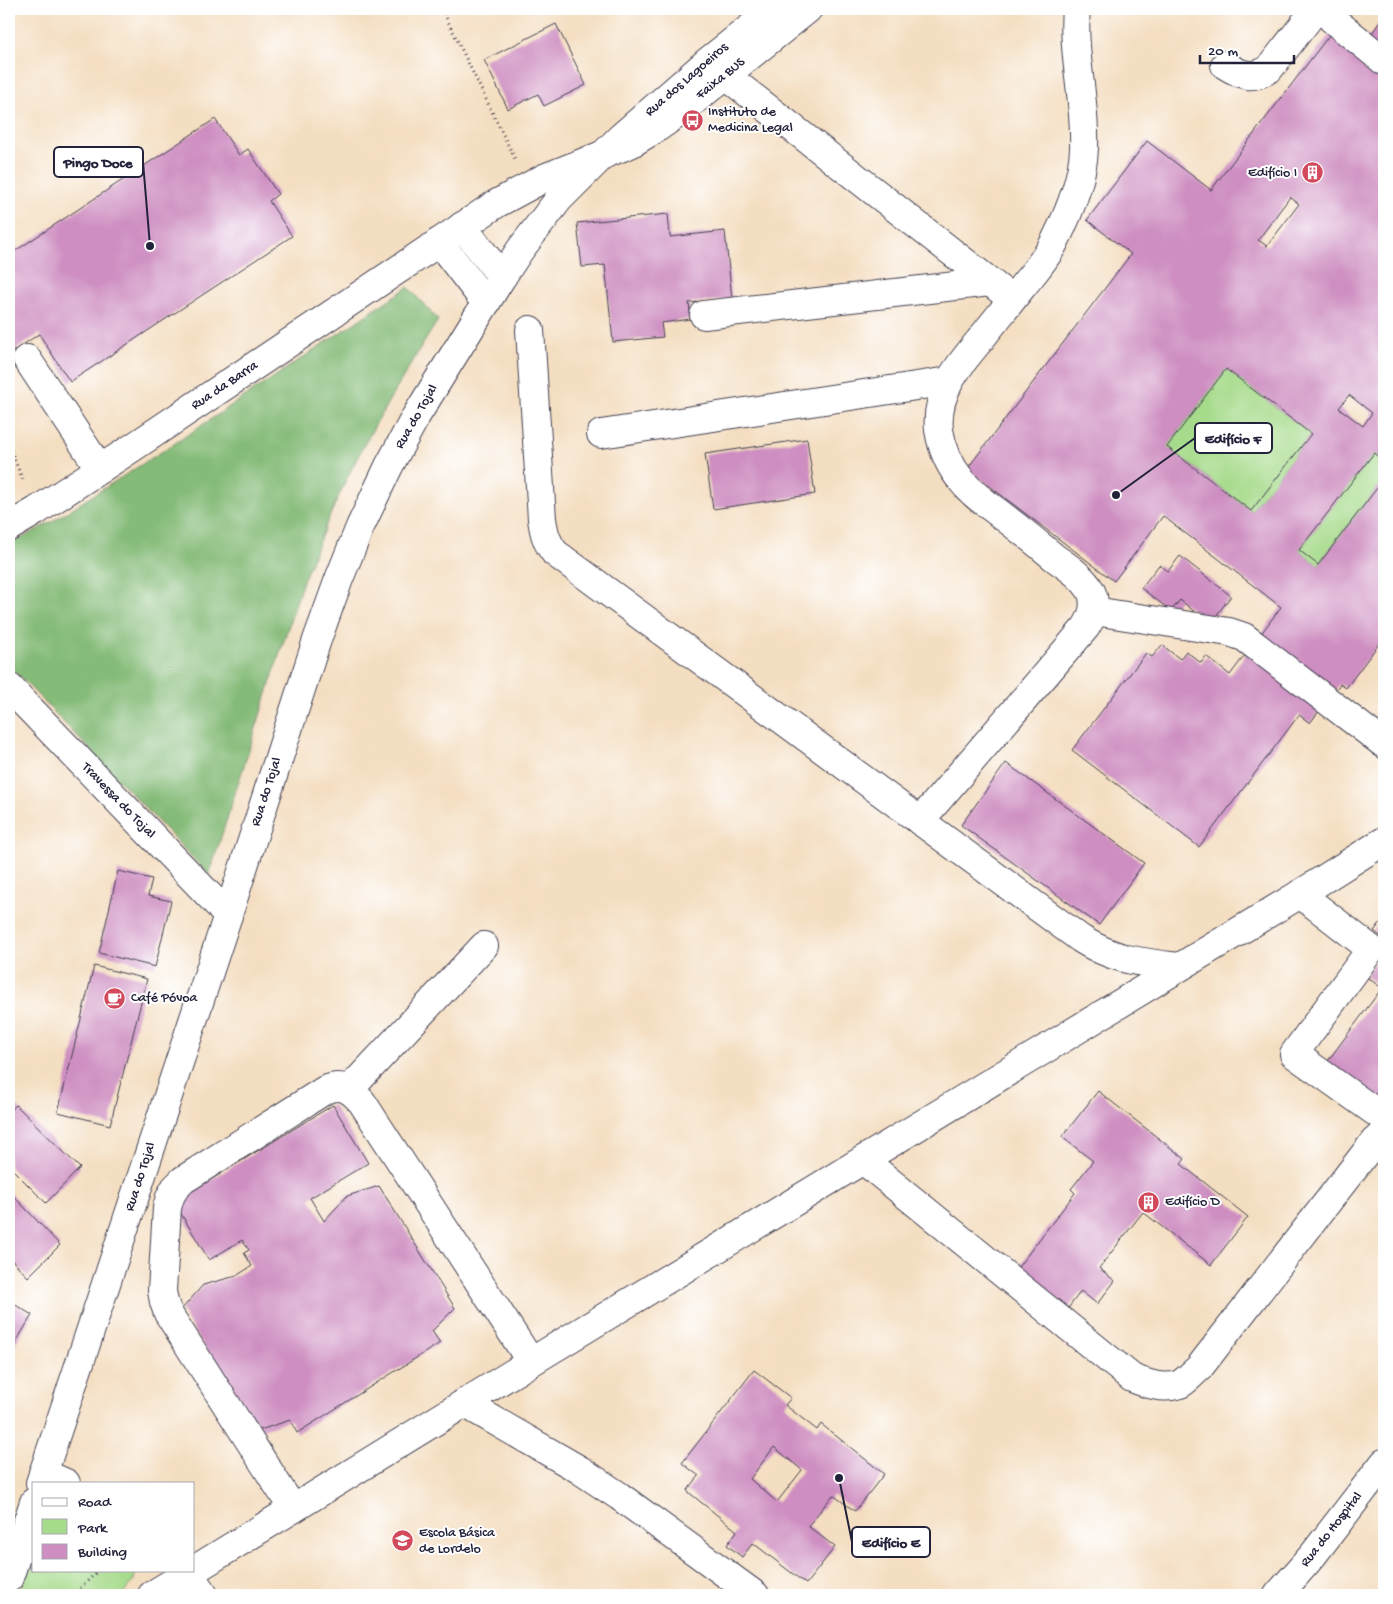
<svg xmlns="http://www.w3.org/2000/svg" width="1393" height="1604" viewBox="0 0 1393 1604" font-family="'Gochi Hand',sans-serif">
<rect width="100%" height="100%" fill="#fff"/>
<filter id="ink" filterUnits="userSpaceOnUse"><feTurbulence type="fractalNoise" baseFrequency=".02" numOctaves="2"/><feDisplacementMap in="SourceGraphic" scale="10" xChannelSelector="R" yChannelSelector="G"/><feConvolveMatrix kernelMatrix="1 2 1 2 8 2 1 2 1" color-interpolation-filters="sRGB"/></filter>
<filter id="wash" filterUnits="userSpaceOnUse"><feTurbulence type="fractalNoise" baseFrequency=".0096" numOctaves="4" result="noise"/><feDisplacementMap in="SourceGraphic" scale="20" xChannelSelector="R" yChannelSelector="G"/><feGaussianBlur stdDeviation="1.12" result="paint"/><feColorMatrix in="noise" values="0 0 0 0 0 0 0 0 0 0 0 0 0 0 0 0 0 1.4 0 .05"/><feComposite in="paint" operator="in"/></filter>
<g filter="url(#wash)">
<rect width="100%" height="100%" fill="#f4dec1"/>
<g fill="#a7db8c" stroke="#647e64">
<path d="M1226,369L1311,434L1251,511L1167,447Z"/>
<path d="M1374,453L1384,462V479L1318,565L1299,550Z"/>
<path d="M34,1553V1570H137L133,1582L122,1595H19Z"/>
</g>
<path fill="#85bb78" stroke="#546e5a" d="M408,287L438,320C410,365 382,411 357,458C336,499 319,541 302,584L209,875L9,665V545L51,522L177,442Z"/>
<g id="blocks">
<g fill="#ce8ec1" fill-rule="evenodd">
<path d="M1384,16V37L1379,44L1384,49V462L1374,453L1299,550L1318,565L1384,479V637L1346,688L1340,684L1310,723L1299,715L1199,847L1072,750L1146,653L1152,657L1162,645L1180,659L1186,651L1201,663L1206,656L1230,675L1281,607L1163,516L1114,581L967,469L1131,254L1087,220L1147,141L1211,190L1343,17L1369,37ZM1290,197L1299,204L1267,246L1258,240ZM1226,369L1311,434L1251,511L1167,447ZM1349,395L1372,413L1363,426L1339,408Z"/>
<path d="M556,24L586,85L544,106L538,94L508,109L484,60Z"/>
<path d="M215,119L239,155L248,149L278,194L269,201L292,236L70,382L39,334L9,354V255Z"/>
<path d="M668,214L670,237L725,231L732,299L689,303L691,319L661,323L663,337L613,342L605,265L582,267L577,223Z"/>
<path d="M807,439L815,494L713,509L705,454Z"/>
<path d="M1180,556L1231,596L1210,624L1180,600L1171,611L1141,588L1159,565L1168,571Z"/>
<path d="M1006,763L1144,863L1099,925L961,825Z"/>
<path d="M118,871L152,879L148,896L171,901L155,967L99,953Z"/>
<path d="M1384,918V939L1374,931Z"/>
<path d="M1378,958L1384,963V1096L1377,1106L1324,1066L1382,988L1365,976Z"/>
<path d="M94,966L147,979L110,1125L58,1112Z"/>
<path d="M1098,1091L1185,1159L1181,1164L1248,1217L1211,1265L1143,1212L1099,1268L1115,1281L1097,1304L1081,1291L1066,1311L1015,1271L1075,1193L1071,1189L1093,1161L1062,1137Z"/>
<path d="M16,1105L80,1168L46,1203L9,1166V1112Z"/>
<path d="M333,1105L368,1163L310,1198L324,1221L347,1196L379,1186L455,1308L432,1331L440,1343L297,1433L290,1420L257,1431L181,1310L203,1285L236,1276L252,1266L244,1253L249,1250L242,1240L209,1260L174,1202Z"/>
<path d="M9,1191L60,1245L28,1277L9,1257Z"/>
<path d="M9,1301L32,1315L9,1354Z"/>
<path d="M754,1370L791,1398L785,1405L817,1430L821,1424L884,1474L855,1511L833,1495L808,1526L835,1547L806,1584L753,1543L742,1557L727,1545L737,1531L687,1491L699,1476L682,1463ZM774,1447L802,1470L777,1502L750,1479Z"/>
<path d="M33,1556H34V1569L30,1568Z"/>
</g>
</g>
</g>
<g filter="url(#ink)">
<use href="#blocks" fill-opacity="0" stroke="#423e4f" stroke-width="1"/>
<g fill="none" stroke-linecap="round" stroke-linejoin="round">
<defs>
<g id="minor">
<path d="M1325,9L1332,19L1384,61"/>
<path d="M712,65L1012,299"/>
<path d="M1225,65C1241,75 1252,80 1269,69L1316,9"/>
<path d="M462,226L502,277"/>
<path d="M439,242L486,303"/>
<path d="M704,315L990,282"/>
<path d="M530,330L542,519C544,532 546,542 555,553L1081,939C1114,960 1140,962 1178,967"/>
<path d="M27,359L100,469"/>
<path d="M601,434L949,381"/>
<path d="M9,527L36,511L135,446L496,204L544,178L630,144L657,128L680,112L808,9"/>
<path d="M1094,611L1229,632L1244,637L1384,744"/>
<path d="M9,687L228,915"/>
<path d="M920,821L1086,627C1093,616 1097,604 1091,591C1083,577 1068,567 1055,558C1036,542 1016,526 996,511C984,502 971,493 962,481C950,467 942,448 939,430C935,393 958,366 980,340C994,322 1008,305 1022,287C1034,272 1047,258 1055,241C1069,213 1083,180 1084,148C1086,101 1072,55 1076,9"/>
<path d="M1300,894L1371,949L1294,1054L1384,1118"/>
<path d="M349,1090L484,946"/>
<path d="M863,1160L1132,1378C1147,1384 1164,1390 1180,1384C1186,1381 1193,1373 1199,1368L1374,1142L1384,1133"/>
<path d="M464,1403L580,1470L619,1496L755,1595"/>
<path d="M43,1473L66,1483"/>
<path d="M293,1509L168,1313L164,1302L162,1291L167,1208L170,1197L175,1188L183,1180L325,1090C343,1083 350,1089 362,1102L531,1362"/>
<path d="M186,1570L204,1595"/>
<path d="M194,1570L531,1362L1300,894L1384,841"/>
<path d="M152,1595L193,1570"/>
<path d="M1278,1595L1313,1555L1384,1463"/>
</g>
<g id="major">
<path d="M40,1483L228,915L317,640L339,579L360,527L389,466L416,416L502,277L520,250L559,199L621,137L707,62L774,9"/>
<path d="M9,1578L34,1502"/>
</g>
</defs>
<use href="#minor" stroke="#423e4f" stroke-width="30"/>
<use href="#major" stroke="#423e4f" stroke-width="30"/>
<g stroke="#423e4f" stroke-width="3" stroke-dasharray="1 4" stroke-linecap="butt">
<path d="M442,9L516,161"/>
<path d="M9,446L24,483"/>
<path d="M73,1595L99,1570"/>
</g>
<use href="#minor" stroke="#fff" stroke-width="28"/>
<use href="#major" stroke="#fff" stroke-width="28"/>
</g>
</g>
<defs>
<symbol id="bus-disc" viewBox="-11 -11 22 22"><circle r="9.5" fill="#d1495b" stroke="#fff"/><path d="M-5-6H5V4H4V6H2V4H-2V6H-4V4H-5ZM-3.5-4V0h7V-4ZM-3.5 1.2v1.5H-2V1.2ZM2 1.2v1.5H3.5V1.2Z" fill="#fff"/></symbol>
<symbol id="building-disc" viewBox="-11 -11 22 22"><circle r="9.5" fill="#d1495b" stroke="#fff"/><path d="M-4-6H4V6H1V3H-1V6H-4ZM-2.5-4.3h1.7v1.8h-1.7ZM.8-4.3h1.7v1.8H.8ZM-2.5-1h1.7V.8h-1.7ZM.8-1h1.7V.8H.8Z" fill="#fff"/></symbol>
<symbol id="cafe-disc" viewBox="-11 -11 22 22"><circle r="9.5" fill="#d1495b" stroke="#fff"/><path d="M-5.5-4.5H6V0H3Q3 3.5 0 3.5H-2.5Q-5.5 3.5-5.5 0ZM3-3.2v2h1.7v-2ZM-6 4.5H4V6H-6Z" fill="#fff"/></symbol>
<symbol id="school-disc" viewBox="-11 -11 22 22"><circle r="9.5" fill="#d1495b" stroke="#fff"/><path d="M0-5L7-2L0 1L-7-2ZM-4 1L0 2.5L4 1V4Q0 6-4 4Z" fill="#fff"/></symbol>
</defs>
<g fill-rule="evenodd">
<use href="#bus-disc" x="680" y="108" width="25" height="25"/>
<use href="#building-disc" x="1300" y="160" width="25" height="25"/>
<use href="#cafe-disc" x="102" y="986" width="25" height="25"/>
<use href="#building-disc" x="1136" y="1190" width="25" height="25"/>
<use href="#school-disc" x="390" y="1528" width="25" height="25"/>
</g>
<g text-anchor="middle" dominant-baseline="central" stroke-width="4" stroke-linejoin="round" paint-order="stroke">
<g font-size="14" fill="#22223b" stroke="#fff">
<text transform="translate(721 79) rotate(-39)">Faixa BUS</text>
<text transform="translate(687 80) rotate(-41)">Rua dos Lagoeiros</text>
<text transform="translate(225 386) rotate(-34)">Rua da Barra</text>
<text transform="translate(417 417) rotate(-60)">Rua do Tojal</text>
<text transform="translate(267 792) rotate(-72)">Rua do Tojal</text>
<text transform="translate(118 801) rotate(46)">Travessa do Tojal</text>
<text transform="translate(141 1177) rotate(-72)">Rua do Tojal</text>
<text transform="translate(1332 1530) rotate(-52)">Rua do Hospital</text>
</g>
<g font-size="14" fill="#22223b" stroke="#fff" text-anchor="start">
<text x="708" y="112">Instituto de<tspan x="708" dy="16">Medicina Legal</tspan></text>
<text x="1297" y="173" text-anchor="end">Edifício I</text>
<text x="131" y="998">Café Póvoa</text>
<text x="1165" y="1202">Edifício D</text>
<text x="419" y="1533">Escola Básica<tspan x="419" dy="16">de Lordelo</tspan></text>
</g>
</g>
<path fill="none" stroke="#22223b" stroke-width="2" d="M150 246L143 162M1116 495L1195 438M839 1478L852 1542"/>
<g fill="#22223b" stroke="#fff" stroke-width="2">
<circle cx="150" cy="246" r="5"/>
<circle cx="1116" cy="495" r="5"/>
<circle cx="839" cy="1478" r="5"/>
</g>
<g fill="#fff" stroke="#22223b" stroke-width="2">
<rect x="54" y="147" width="89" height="30" rx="5"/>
<rect x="1195" y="423" width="77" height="30" rx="5"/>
<rect x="852" y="1527" width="78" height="30" rx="5"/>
</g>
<g font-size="15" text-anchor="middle" font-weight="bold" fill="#22223b">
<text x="98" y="167">Pingo Doce</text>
<text x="1233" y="443">Edifício F</text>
<text x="891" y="1547">Edifício E</text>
</g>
<rect width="1393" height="1604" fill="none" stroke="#fff" stroke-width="30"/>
<rect x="32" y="1482" width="162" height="90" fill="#ffffff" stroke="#a7a7b1"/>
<rect x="42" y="1498" width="25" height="8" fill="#ffffff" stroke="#a7a7b1"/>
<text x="78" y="1506" font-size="15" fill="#22223b">Road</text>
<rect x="42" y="1519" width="25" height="15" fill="#a7db8c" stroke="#a7a7b1"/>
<text x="78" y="1532" font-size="15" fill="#22223b">Park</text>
<rect x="42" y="1544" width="25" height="15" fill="#ce8ec1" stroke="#a7a7b1"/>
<text x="78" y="1556" font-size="15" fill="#22223b">Building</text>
<path d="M1200 55v8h94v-8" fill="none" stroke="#22223b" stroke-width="2.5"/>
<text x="1208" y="55" font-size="15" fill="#22223b" stroke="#ffffff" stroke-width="4" paint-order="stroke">20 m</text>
</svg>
